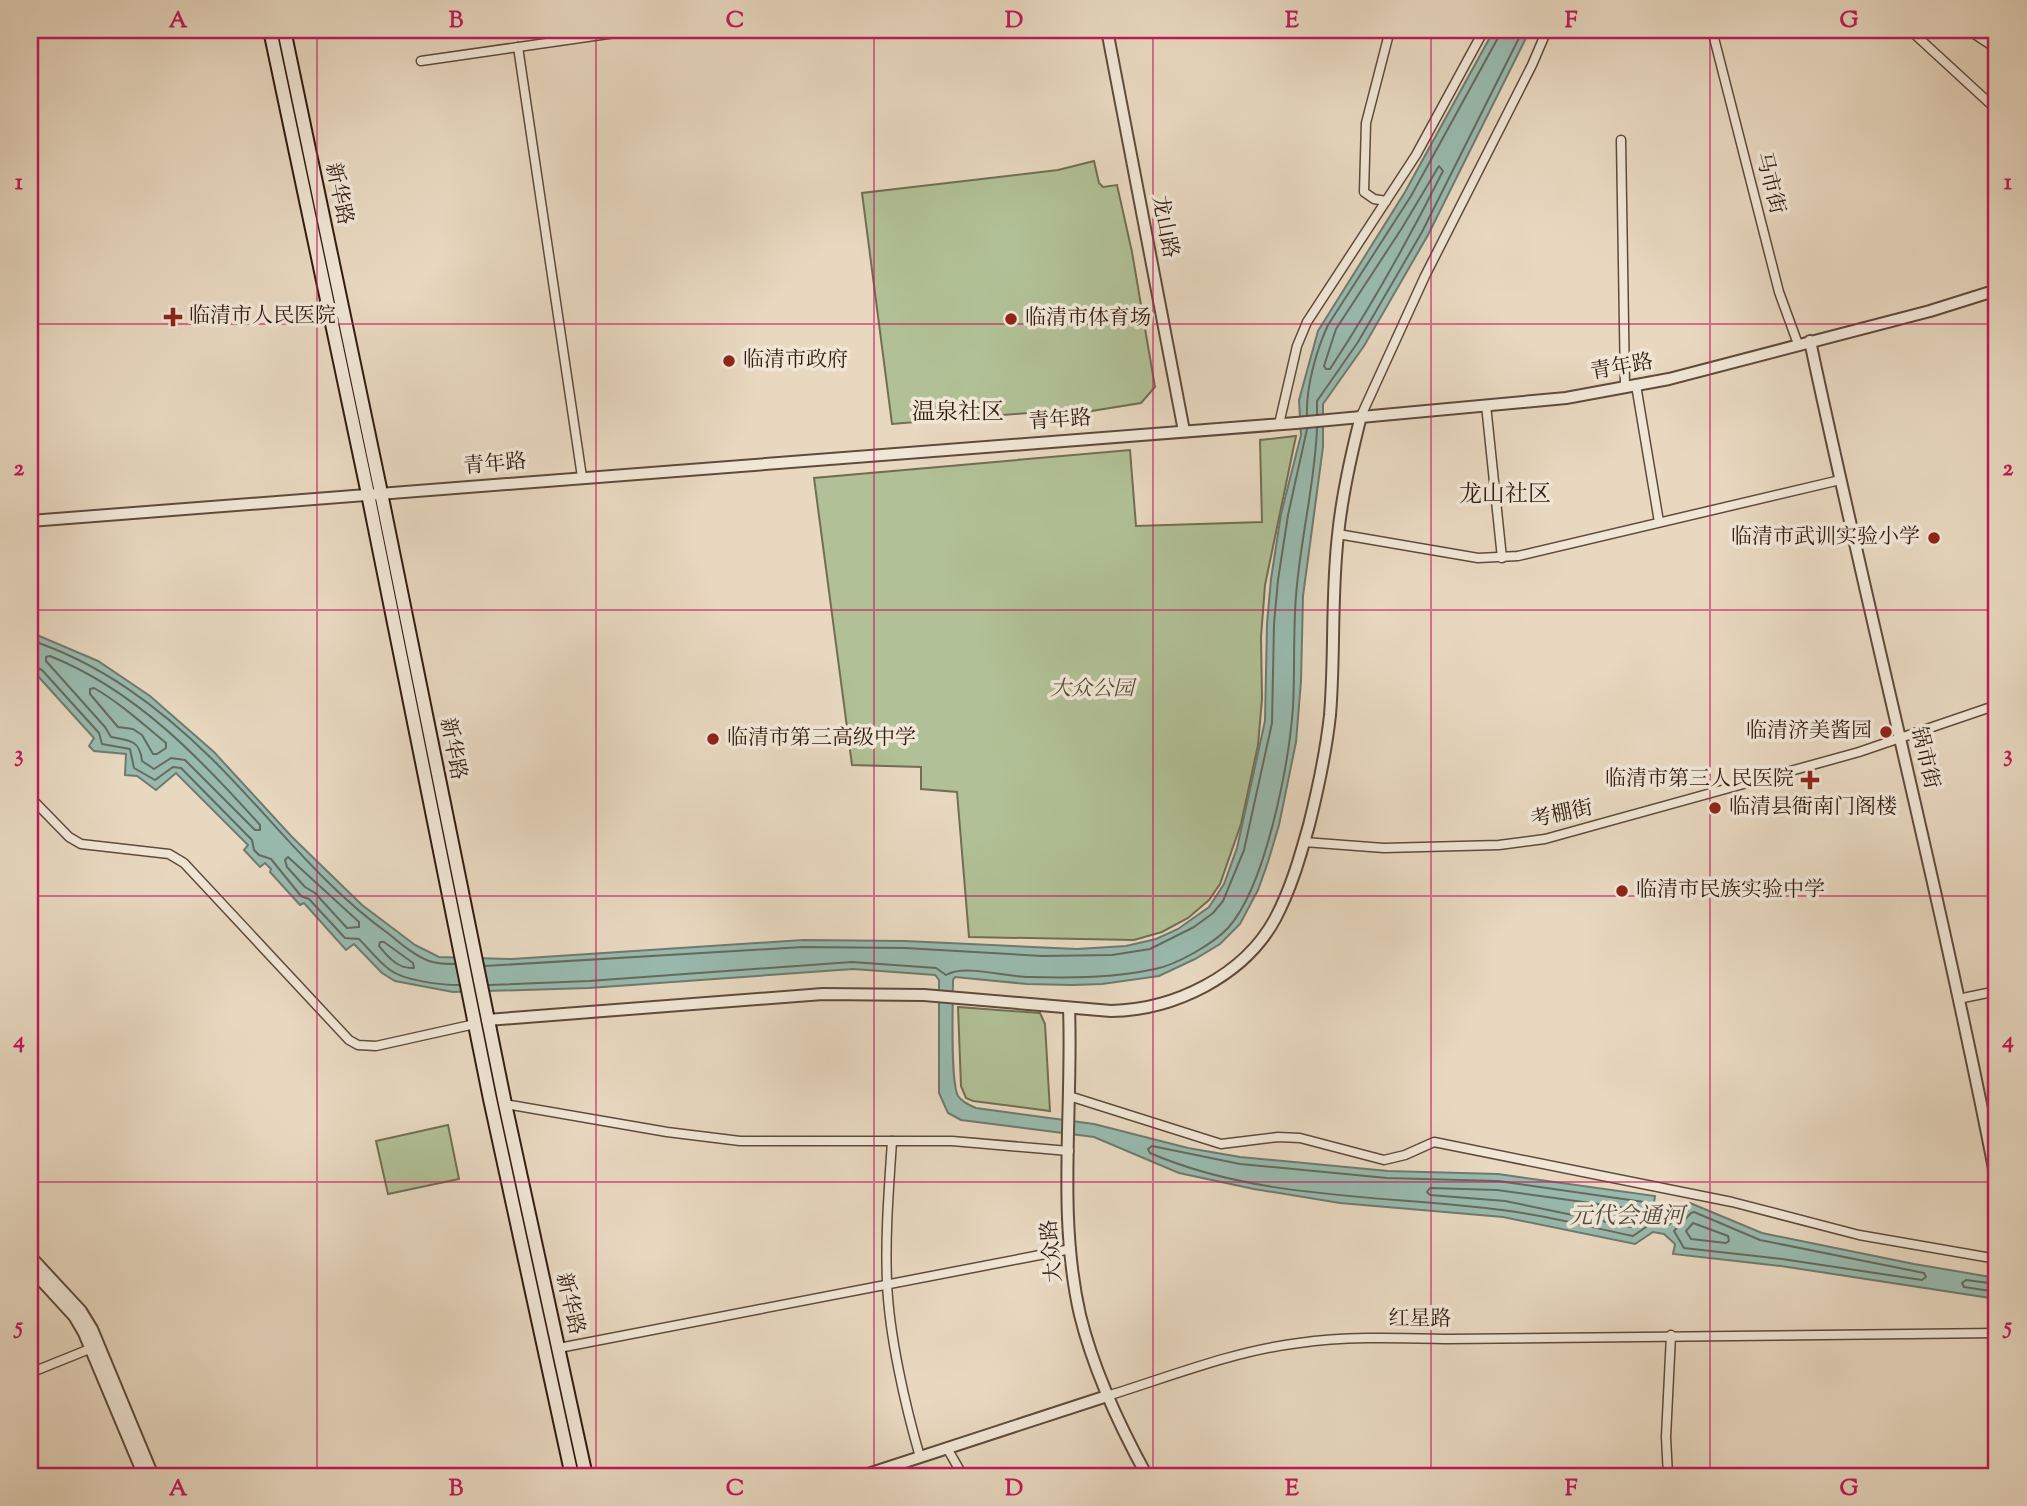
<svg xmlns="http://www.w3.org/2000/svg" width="2027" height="1506" viewBox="0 0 2027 1506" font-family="'Sorts Mill Goudy','Noto Serif SC',serif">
<rect width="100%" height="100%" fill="#e8d8c0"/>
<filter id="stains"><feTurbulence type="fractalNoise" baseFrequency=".00286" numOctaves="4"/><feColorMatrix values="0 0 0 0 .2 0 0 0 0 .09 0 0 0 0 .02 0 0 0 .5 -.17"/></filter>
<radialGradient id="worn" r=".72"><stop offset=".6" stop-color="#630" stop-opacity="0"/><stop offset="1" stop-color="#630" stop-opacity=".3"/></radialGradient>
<g fill="#b1c096" stroke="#726e53" stroke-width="2">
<path d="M1094,161L1099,183L1103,187L1117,185L1132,252L1155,387L1141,403L1066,415L1065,410L892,424L862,193L1058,170Z"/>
<path d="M1296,436L1265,585L1261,637L1262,699L1258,745L1241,824L1220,884L1209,900L1188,918L1162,932L1134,940L969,937L957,792L921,789V767L852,765L814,478L1130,450L1136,526L1262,522L1260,440Z"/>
<path d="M958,1007L1040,1013L1045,1024L1050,1111L973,1101L966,1098L961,1086Z"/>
<path d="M448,1125L459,1179L388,1194L376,1141Z"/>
</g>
<path fill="#98baae" stroke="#6f7a6f" stroke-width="2" d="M1494,30H1530L1428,235L1364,346L1323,404V447L1303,596L1301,681L1296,742L1279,825L1268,862L1258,890L1240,924L1220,944L1195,959L1159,976L1102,984L1072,985L1027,984L955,977L953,980C953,1001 950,1082 958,1096C962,1102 969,1105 976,1108L1094,1124L1188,1148L1240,1157L1388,1171L1498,1174L1655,1196L1652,1217L1658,1223L1669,1225L1690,1203L1762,1233L1914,1264L1997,1278V1299L1781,1266L1673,1254L1675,1244L1664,1234L1653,1232L1635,1244L1503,1217L1340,1203L1254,1189L1179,1173L1094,1137L961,1120L948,1113L939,1093V980L935,975L853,969L589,988L453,992L395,981L382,973L354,944L346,950L304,903L300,905L270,872L271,869L265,863L260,867L244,850L248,845L176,773L156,790L137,776L125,775L126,754L94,751L89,746L94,738L36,674L30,679V632L98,661L150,696L214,752L292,837L362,905L415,945L439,957L512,959L803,940L905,941L1077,949L1126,946L1156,939L1178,929L1209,907L1224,884L1237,848L1265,721L1267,624L1271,579L1281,514L1301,435L1299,400L1318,331L1405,192Z"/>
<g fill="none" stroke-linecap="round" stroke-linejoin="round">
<g stroke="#656a5f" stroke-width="2">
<path d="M1439,166L1443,171C1409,239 1372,305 1330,369H1326L1324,366L1336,329L1402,228Z"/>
<path d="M1317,414V401L1358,342L1422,232L1523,30"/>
<path d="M1307,415C1306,387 1316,351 1328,325L1411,196L1499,36L1500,30"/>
<path d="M30,640C100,663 158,706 211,758C271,817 320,885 389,934C401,944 414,955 429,961C437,964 446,964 455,964"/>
<path d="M50,656C135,690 200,758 260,825V830H255L185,760L171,758L154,769L142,761C140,740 129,740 111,737L105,727L46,661V657Z"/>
<path d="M30,670L36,667L42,670L99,733L102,744L130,749L134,768L155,780L173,767L181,768L252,840L254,850L259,855L271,859L301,896L309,899L345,938L359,939C369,949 378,961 390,970C405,981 441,985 459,985"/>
<path d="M90,689L94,688C120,703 143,724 166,743V748L157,754H153L142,735L133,729L118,727L90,694Z"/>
<path d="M288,857L359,922V927L347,928L315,893L305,887L287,867L285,860Z"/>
<path d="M384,942L413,963L414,968C398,969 389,958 379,946L380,942Z"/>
<path d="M485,966L803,947L905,948L1042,956L1112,955L1150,949L1194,927L1213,913L1223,901L1244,850L1272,723L1274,624L1278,580L1288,515L1307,429"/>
<path d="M489,985L589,981L852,962L936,968L946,975C965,964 1005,977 1029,977C1071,978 1114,978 1155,969C1176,965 1213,944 1228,928C1266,886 1289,763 1293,707C1295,670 1293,633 1296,596C1300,540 1315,484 1317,428"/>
<path d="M1152,1146L1240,1164L1387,1178L1498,1181L1644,1202L1647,1205L1645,1217L1649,1225L1633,1236C1589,1227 1546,1215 1502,1210C1386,1195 1258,1200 1150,1153L1148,1149Z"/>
<path d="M1430,1188L1497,1190L1634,1209L1637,1212V1222L1631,1227L1505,1201L1430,1195L1427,1192Z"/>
<path d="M1694,1212L1760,1240L1924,1273L1926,1277L1922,1280L1782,1259L1684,1248L1674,1231L1691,1213Z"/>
<path d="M1693,1223L1728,1236L1729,1241L1726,1243L1691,1239L1686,1231Z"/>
<path d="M1997,1284L1966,1280L1962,1283L1964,1287L1997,1292"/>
</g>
<defs>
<g id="minor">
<path d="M1712,30L1779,292L1798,344"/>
<path d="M1910,30L1997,110"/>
<path d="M1968,30L1997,49"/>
<path d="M518,47L582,477"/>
<path d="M421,61L636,30"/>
<path d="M1621,140L1625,387"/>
<path d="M1386,201L1374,199L1364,192L1366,123L1390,30"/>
<path d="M1636,385L1659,522"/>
<path d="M1486,405L1502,558"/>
<path d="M1361,416L1425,276L1532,65L1547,30"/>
<path d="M1279,424L1297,346L1307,322L1416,155L1484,30"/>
<path d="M1338,534L1478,558L1518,556L1840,480"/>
<path d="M30,797L69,837L81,844L169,854L184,863L349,1040L358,1045L376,1046L475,1024"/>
<path d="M1304,842L1384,848L1499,845L1545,839L1859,752L1997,705"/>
<path d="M1958,999L1997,991"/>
<path d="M1069,1096L1221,1144L1278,1137L1300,1138L1384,1160L1405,1155L1434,1142L1732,1202L1859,1235L1997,1259"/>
<path d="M505,1104L667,1132L740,1141H952L1069,1151"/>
<path d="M892,1141C889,1188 885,1235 887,1282C889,1335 905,1405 920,1457"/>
<path d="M559,1348L1071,1249"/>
<path d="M30,1373L92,1348"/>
<path d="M1107,1396C1169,1377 1233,1351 1299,1343C1348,1336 1400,1338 1449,1339L1997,1333"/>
<path d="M947,1448L963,1476"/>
<path d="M1668,1476L1666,1437L1671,1335"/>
</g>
<g id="tertiary">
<path d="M1107,30L1184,431"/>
<path d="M1810,341C1870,622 1942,901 1997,1184"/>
<path d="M30,521L1296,423L1566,398L1669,379L1930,311L1997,290"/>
<path d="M1069,1008C1073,1109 1057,1215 1080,1315C1094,1372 1119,1425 1147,1476"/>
<path d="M487,1020L823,994L924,995L1111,1011C1174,1010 1244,976 1275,919C1291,889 1300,857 1309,825C1318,789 1326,752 1330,715C1335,655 1331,595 1338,535C1342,495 1351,455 1361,416"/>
<path d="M30,1256L81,1311L92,1329L153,1476"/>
<path d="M30,1268L74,1316L84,1333L144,1476"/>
<path d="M862,1476L1107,1396"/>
</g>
<g id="secondary">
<path d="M270,30L368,494L490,1099L572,1476"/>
<path d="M284,30L381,493L505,1104L586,1476"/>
</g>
</defs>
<use href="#minor" stroke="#604a3c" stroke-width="11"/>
<use href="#tertiary" stroke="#604a3c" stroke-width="14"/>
<use href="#secondary" stroke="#321b10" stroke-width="16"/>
<use href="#minor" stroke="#f0e6d6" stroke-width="8"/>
<use href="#tertiary" stroke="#f0e6d6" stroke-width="10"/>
<use href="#secondary" stroke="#f0e6d6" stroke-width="12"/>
</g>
<path fill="none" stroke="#c2185b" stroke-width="2" stroke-opacity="0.55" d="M317,30V1476M596,30V1476M874,30V1476M1153,30V1476M1431,30V1476M1710,30V1476M30,324H1997M30,610H1997M30,896H1997M30,1182H1997"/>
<g fill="#8f2418" stroke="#f0e6d6" stroke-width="2.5">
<path d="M169.5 306.5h7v7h7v7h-7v7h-7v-7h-7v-7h7z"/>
<circle cx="1011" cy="319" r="7"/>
<circle cx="729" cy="361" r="7"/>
<circle cx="1934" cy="538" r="7"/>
<circle cx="1886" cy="732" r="7"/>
<circle cx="713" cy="739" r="7"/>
<path d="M1806.5 769.5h7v7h7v7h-7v7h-7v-7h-7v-7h7z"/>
<circle cx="1715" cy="808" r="7"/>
<circle cx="1622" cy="891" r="7"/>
</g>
<g text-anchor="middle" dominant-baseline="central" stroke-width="7" stroke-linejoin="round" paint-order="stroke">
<g font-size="21" fill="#321b10" stroke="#f0e6d6">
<text transform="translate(1769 183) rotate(76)">马市街</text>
<text transform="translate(338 194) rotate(78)">新华路</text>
<text transform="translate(1164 227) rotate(79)">龙山路</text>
<text transform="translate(1622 368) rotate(-10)">青年路</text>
<text transform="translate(1060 421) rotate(-4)">青年路</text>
<text transform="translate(495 465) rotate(-5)">青年路</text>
<text transform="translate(452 749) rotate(79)">新华路</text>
<text transform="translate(1924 758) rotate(77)">锅市街</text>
<text transform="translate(1562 815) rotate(-12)">考棚街</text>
<text transform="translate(1053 1251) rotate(-95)">大众路</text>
<text transform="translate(569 1304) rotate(77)">新华路</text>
<text x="1420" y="1320">红星路</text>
</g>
<g font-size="21" fill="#321b10" stroke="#f0e6d6" text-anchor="start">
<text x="189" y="317">临清市人民医院</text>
<text x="1025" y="319">临清市体育场</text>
<text x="743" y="361">临清市政府</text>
<text x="1920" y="538" text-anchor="end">临清市武训实验小学</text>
<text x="1872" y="732" text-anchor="end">临清济美酱园</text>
<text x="727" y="739">临清市第三高级中学</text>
<text x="1794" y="780" text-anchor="end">临清市第三人民医院</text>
<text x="1729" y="808">临清县衙南门阁楼</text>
<text x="1636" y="891">临清市民族实验中学</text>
</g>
<g font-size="21" font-style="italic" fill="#584d38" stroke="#f0e6d6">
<text x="1092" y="690">大众公园</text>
</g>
<g font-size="23" fill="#321b10" stroke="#f0e6d6">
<text x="958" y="413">温泉社区</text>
<text x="1505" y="495">龙山社区</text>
</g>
<g font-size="23" font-style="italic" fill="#514b3f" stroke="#f0e6d6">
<text x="1627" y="1217">元代会通河</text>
</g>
</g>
<rect width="2027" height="1506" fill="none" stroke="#e8d8c0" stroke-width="77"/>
<rect x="38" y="38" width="1950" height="1430" fill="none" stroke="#c2185b" stroke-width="2.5"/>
<g font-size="23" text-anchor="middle" font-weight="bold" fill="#c2185b">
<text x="178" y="27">A</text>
<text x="456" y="27">B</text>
<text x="735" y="27">C</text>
<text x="1014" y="27">D</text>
<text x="1292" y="27">E</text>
<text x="1571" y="27">F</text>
<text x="1849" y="27">G</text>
<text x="19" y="189">1</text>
<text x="2008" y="189">1</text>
<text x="19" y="475">2</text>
<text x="2008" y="475">2</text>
<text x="19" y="761">3</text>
<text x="2008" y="761">3</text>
<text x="19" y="1047">4</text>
<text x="2008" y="1047">4</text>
<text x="19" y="1333">5</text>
<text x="2008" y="1333">5</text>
<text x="178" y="1495">A</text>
<text x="456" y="1495">B</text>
<text x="735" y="1495">C</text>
<text x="1014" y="1495">D</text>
<text x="1292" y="1495">E</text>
<text x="1571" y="1495">F</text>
<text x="1849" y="1495">G</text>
</g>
<rect width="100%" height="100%" filter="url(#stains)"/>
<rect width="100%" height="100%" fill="url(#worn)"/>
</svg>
